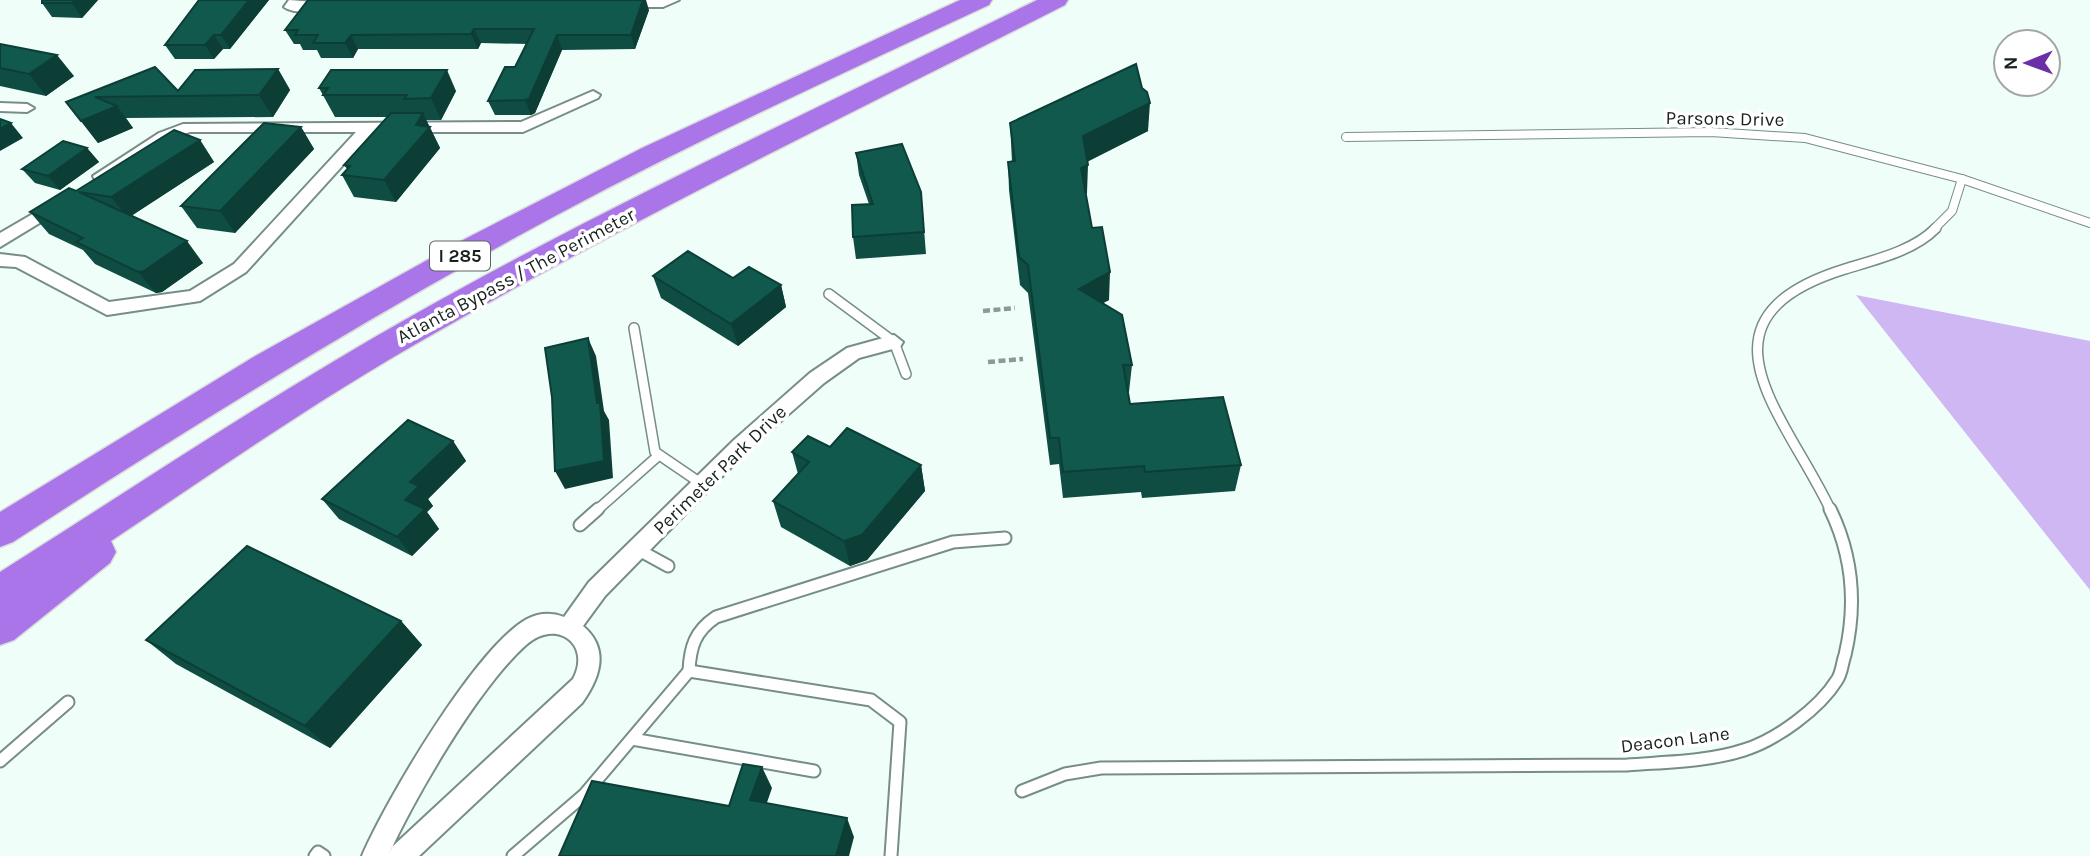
<svg xmlns="http://www.w3.org/2000/svg" width="2090" height="856" viewBox="0 0 2090 856" font-family="Karla,sans-serif">
<rect width="100%" height="100%" fill="#f0fefa"/>
<path fill="#cfb7f4" d="M1856,295L2090,341V590Z"/>
<g fill="none" stroke-linecap="round" stroke-linejoin="round">
<defs>
<g id="service-far2">
<path d="M1346,137L1711,132L1805,138L1962,179L2090,223"/>
<path d="M1934,229L1952,211L1962,179"/>
</g>
<g id="service-far1">
<path d="M829,294L894,342L906,374"/>
<path d="M634,328L655,452L702,484"/>
<path d="M596,511L658,456"/>
<path d="M1831,511C1786,415 1684,319 1845,269C1874,260 1914,251 1936,228"/>
</g>
<g id="service">
<path d="M580,525L598,509"/>
<path d="M637,549L668,566"/>
<path d="M689,671C690,647 695,631 716,617L953,542L1005,538"/>
<path d="M632,739L814,771"/>
<path d="M0,761L68,702"/>
<path d="M1022,791L1065,774L1101,768L1627,765C1665,762 1707,762 1744,750C1776,740 1819,709 1837,680C1842,673 1842,663 1845,655C1857,604 1853,556 1830,509"/>
<path d="M315,856L318,852L324,856"/>
<path d="M513,856L584,795L689,671L871,700L900,722L891,856"/>
</g>
<g id="minor">
<path d="M289,0L327,3L334,7C325,14 293,14 284,7Z"/>
<path d="M623,0H679L663,7H618L616,4Z"/>
<path d="M593,91L600,95L598,98L523,132H373L246,272L200,301L107,315L16,267L0,266V254L25,257L109,302L190,291L234,264L356,132H190L169,139L107,180H95L93,176L159,133L183,124L521,122Z"/>
<path d="M0,103L27,104L34,108L27,112L0,111Z"/>
<path d="M55,201L61,202V210L0,247V233Z"/>
<path d="M894,335L903,342L900,347L859,358L824,383L748,450L605,596L583,626C610,649 600,678 582,703L419,856H388L392,847L573,679C592,644 556,618 526,645C478,688 415,797 388,856H362C386,800 476,647 527,619C539,613 551,612 564,617L589,582L734,440L810,373L847,348Z"/>
</g>
<g id="motorway">
<path d="M960,0H992L989,5C843,73 697,140 555,216C369,316 190,427 13,542L0,547V512L257,355L465,239L642,148Z"/>
<path d="M1037,0H1068L1065,5C854,112 640,215 435,333C323,396 217,470 111,541L116,552L110,563L14,640L0,645V572C136,486 270,396 410,317C613,202 827,104 1037,0Z"/>
</g>
</defs>
<use href="#service-far2" stroke="#778d87" stroke-width="10"/>
<use href="#service-far1" stroke="#778d87" stroke-width="12"/>
<use href="#service" stroke="#778d87" stroke-width="15"/>
<use href="#minor" stroke="#778d87" stroke-width="4"/>
<use href="#motorway" stroke="#dadbdb" stroke-width="3"/>
<g stroke="#8d9995" stroke-width="4.5" stroke-dasharray="7 3.5" stroke-linecap="butt">
<path d="M983,311L1015,308"/>
<path d="M988,362L1023,359"/>
</g>
<use href="#service-far2" stroke="#fff" stroke-width="8"/>
<use href="#service-far1" stroke="#fff" stroke-width="9"/>
<use href="#service" stroke="#fff" stroke-width="11"/>
<use href="#minor" fill="#fff" fill-rule="evenodd"/>
<use href="#motorway" fill="#a975e8" fill-rule="evenodd"/>
</g>
<g fill="#0f4d42">
<path d="M98,0L82,18L52,17L42,3Z"/>
<path d="M199,0H269L230,49H223L214,59H175L165,45Z"/>
<path d="M649,10L635,49L562,50L535,113L531,115H495L488,101L515,67L527,44L481,43L478,49H358L353,58H321L317,50H303L300,44H294L285,30Z"/>
<path d="M0,44L74,76L46,96L0,86Z"/>
<path d="M155,67L178,91L278,69L290,90L273,117L126,118L133,128L98,143L66,102Z"/>
<path d="M319,88L456,91L441,120H426L440,148L396,202L354,197L342,175L347,169L344,165L388,117H335Z"/>
<path d="M1010,123L1148,131L1087,162V193L1086,194L1092,228L1109,300L1102,303L1132,365L1129,392H1128L1130,404L1241,465L1235,491L1142,498L1141,492L1063,498L1059,464L1050,465L1028,293L1020,285L1009,190L1008,162H1012Z"/>
<path d="M301,127L314,149L235,233L197,228L181,206Z"/>
<path d="M200,140L214,162L131,216L203,263L162,292L156,293L95,264L83,250L49,234L30,212L76,191Z"/>
<path d="M87,148L99,162L60,190L35,183L22,169Z"/>
<path d="M856,153L921,192L926,254L856,259L853,237L869,204L859,175Z"/>
<path d="M653,276L733,278L781,285L786,307L738,346L661,298Z"/>
<path d="M453,441L466,461L428,499L433,506L427,512L439,529L412,556L339,519L322,499Z"/>
<path d="M830,447L921,465L925,491L867,560L850,566L781,527L773,501L798,474L792,452Z"/>
<path d="M401,621L422,645L330,748L176,664L146,640Z"/>
</g>
<g fill="#0c3e36">
<path d="M75,0H98L82,18L72,3Z"/>
<path d="M249,0H269L230,49L221,35Z"/>
<path d="M643,0H646L649,10L635,49L631,35Z"/>
<path d="M474,29L481,43L478,49L471,34Z"/>
<path d="M214,35L223,49L214,59L205,45Z"/>
<path d="M351,35L358,49L353,58L345,43Z"/>
<path d="M557,35L562,50L535,113L531,115L525,100Z"/>
<path d="M57,55L74,76L46,96L29,74Z"/>
<path d="M278,69L290,90L273,117L259,95Z"/>
<path d="M447,70L456,91L441,120L431,98Z"/>
<path d="M1150,103L1148,131L1082,164L1083,136Z"/>
<path d="M117,106L133,128L98,143L81,121Z"/>
<path d="M423,113L440,148L396,202L384,180Z"/>
<path d="M11,123L23,138L0,151V129Z"/>
<path d="M301,127L314,149L235,233L220,211Z"/>
<path d="M200,140L214,162L128,218L111,197Z"/>
<path d="M87,148L99,162L60,190L48,176Z"/>
<path d="M1088,165L1087,193L1080,196L1081,168Z"/>
<path d="M187,241L203,263L162,292L156,293L138,272Z"/>
<path d="M1110,272L1109,300L1078,317L1079,289Z"/>
<path d="M781,285L786,307L738,346L731,324Z"/>
<path d="M588,338L596,356L604,411L609,420L613,478L565,489L555,471L597,403Z"/>
<path d="M453,441L466,461L428,499L433,506L427,512L439,529L412,556L397,537L410,482Z"/>
<path d="M921,465L925,491L867,560L850,566L844,541Z"/>
<path d="M401,621L422,645L330,748L305,726Z"/>
<path d="M762,767L772,788L761,820L750,800Z"/>
<path d="M847,818L854,837L849,856H836Z"/>
</g>
<g fill="#11594d" stroke="#0c3e36" stroke-width="2">
<path d="M42,0H75L72,3H42Z"/>
<path d="M199,0H249L221,35H214L205,45H165Z"/>
<path d="M308,0H643L631,35H557L529,99L525,100L488,101L505,67H515L534,29H474L471,34L351,35L345,43H313L318,35H295L298,30H285Z"/>
<path d="M0,44L57,55L29,74L0,68Z"/>
<path d="M1136,64L1142,88L1147,92L1150,103L1083,136L1088,165L1081,168L1092,228L1102,227L1110,272L1079,289L1122,315L1132,365H1123L1130,404L1223,397L1241,465L1145,472L1144,466L1063,472L1059,438H1050L1028,265L1019,257L1008,162L1015,161L1010,123Z"/>
<path d="M155,67L178,91L195,70L278,69L259,95L95,97L117,106L81,121L66,102Z"/>
<path d="M331,70H447L431,98L404,99L407,95H323L328,88H319Z"/>
<path d="M391,113H423L416,125L430,127L384,180L342,175L350,166L344,165Z"/>
<path d="M0,119L11,123L0,129Z"/>
<path d="M264,123L301,127L220,211L181,206Z"/>
<path d="M174,130L200,140L111,197L79,192L187,241L144,271L138,272L76,242L83,238L30,212L69,188L76,191Z"/>
<path d="M63,141L87,148L48,176L22,169Z"/>
<path d="M902,144L921,192L924,232L853,237L852,205L873,204L856,153Z"/>
<path d="M688,251L733,278L749,267L781,285L731,324L653,276Z"/>
<path d="M588,338L597,403H600L604,461L555,471L552,397L545,348Z"/>
<path d="M408,420L453,441L410,482L419,486L405,500L425,509L397,537L322,499Z"/>
<path d="M847,428L921,465L862,535L844,541L773,501L809,462L792,452L808,436L830,447Z"/>
<path d="M247,546L401,621L305,726L146,640Z"/>
<path d="M743,764L762,767L750,800L847,818L836,856H559L592,781L729,806Z"/>
</g>
<g text-anchor="middle" dominant-baseline="central" stroke-width="7" stroke-linejoin="round" paint-order="stroke">
<rect fill="#fff" stroke="#5d6462" stroke-width="2" x="430" y="241.5" width="60" height="29" rx="5"/>
<g font-size="18" font-weight="bold" fill="#18211e">
<text x="460" y="256">I 285</text>
</g>
<g font-size="19" fill="#18211e" stroke="#fff">
<text transform="translate(1725 119) rotate(1)">Parsons Drive</text>
<text transform="translate(516 276) rotate(-28)">Atlanta Bypass / The Perimeter</text>
<text transform="translate(720 470) rotate(-44)">Perimeter Park Drive</text>
<text transform="translate(1675 740) rotate(-7)">Deacon Lane</text>
</g>
</g>
<g transform="translate(2027 63) rotate(269)"><circle r="33" fill="#ffffff" stroke="#a3a6a5" stroke-width="2"/>
<path d="M0-5L12 26L0 18L-12 26Z" fill="#6b30a6"/>
<text y="-10" font-size="19" font-weight="bold" text-anchor="middle" fill="#18211e">N</text>
</g>
</svg>
